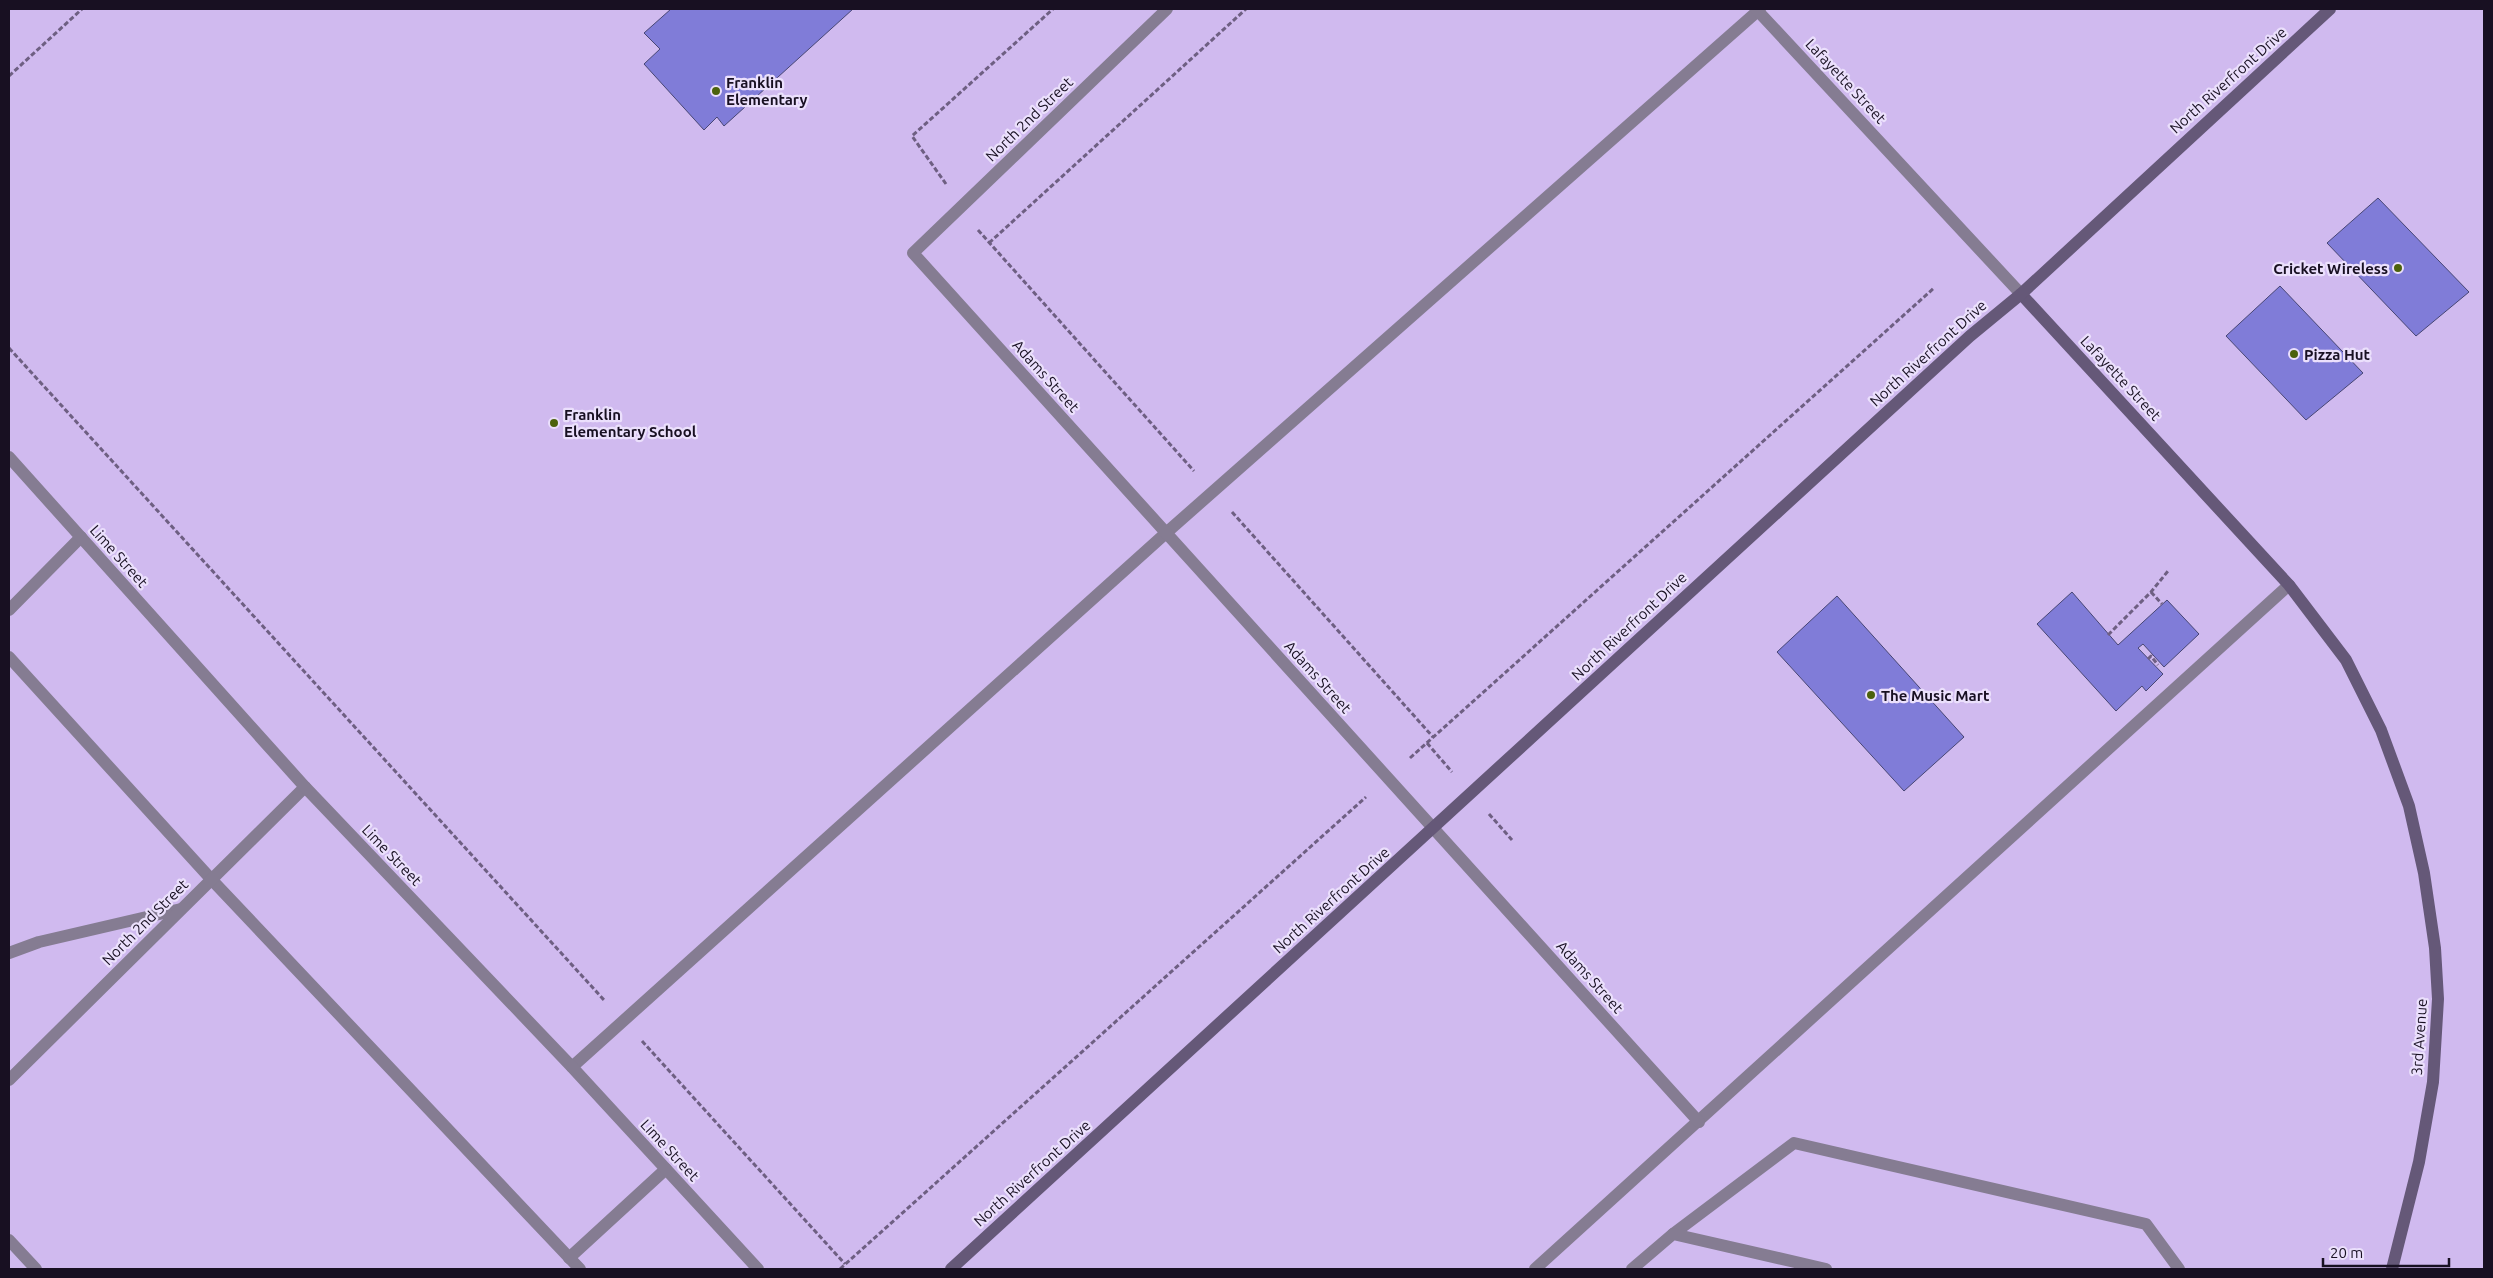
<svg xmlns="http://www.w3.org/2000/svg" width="2493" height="1278" viewBox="0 0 2493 1278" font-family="Ubuntu,sans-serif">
<rect width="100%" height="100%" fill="#d0baef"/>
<g fill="#807cd8" stroke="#474674">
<path d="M671,9H670H853L724,126L717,117L704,130L644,64L660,49L644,33Z"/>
<path d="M2378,198L2469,292L2416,336L2327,243Z"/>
<path d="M2280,286L2363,373L2306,420L2226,336Z"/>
<path d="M2072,592L2118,645L2167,600L2199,634L2164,667L2143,644L2138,648L2163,674L2146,691L2142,686L2116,711L2037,624Z"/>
<path d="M1837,596L1964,737L1904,791L1777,652Z"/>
</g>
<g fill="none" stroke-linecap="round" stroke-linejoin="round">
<g stroke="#6e5f82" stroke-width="3" stroke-dasharray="5 2.5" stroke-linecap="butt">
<path d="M9,76L82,9"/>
<path d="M946,184L912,136L1053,9"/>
<path d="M978,230L1194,471"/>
<path d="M989,243L1246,9"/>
<path d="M9,348L604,1000"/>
<path d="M1232,512L1433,737"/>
<path d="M2151,592L2162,604"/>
<path d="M2108,635L2151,592L2168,571"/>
<path d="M2148,659L2151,656L2158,665"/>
<path d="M1427,743L1452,772"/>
<path d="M1410,758L1934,288"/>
<path d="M1489,814L1512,840"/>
<path d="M642,1041L845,1264"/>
<path d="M840,1269L1366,797"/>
</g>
<g stroke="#857c92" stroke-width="12">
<path d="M9,610L81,537"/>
<path d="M9,657L211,879L580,1269"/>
<path d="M9,953L39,942L181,909"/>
<path d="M572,1067L1166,533L1760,9"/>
<path d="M9,1080L305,787"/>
<path d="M1673,1234L1794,1143L2146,1224L2179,1269"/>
<path d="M9,1240L36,1269"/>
<path d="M569,1258L666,1169"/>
<path d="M1535,1269L2289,585"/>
<path d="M1632,1269L1673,1234L1826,1269"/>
</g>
<g stroke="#857c92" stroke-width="12">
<path d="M1167,9L913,253L1699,1122"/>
<path d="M1756,9L2021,294"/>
<path d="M9,457L305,787L572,1067L758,1269"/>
</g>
<g stroke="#655878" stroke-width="12">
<path d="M2021,294L2289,585L2346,660L2381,730L2409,806L2424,873L2435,948L2438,999L2433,1082L2419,1162L2392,1269"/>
<path d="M951,1269L1970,336L2021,294L2330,9"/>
</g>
</g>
<g fill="#4c620c" stroke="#ebe0fc" stroke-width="2">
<circle cx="716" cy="91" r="5"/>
<circle cx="2398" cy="268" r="5"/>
<circle cx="2294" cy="354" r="5"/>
<circle cx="554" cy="423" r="5"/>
<circle cx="1871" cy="695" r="5"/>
</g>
<g text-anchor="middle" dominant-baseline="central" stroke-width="4.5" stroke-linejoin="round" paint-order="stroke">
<g font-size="15" fill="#181022" stroke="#ebe0fc">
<text transform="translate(2228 80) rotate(-42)">North Riverfront Drive</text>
<text transform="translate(1846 81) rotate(47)">Lafayette Street</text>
<text transform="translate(1029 119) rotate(-44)">North 2nd Street</text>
<text transform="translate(1928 353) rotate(-42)">North Riverfront Drive</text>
<text transform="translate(1046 376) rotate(48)">Adams Street</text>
<text transform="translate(2121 378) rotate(47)">Lafayette Street</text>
<text transform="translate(119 556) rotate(48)">Lime Street</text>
<text transform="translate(1629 626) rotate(-43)">North Riverfront Drive</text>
<text transform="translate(1318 677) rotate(48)">Adams Street</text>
<text transform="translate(392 855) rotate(46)">Lime Street</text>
<text transform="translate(1331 900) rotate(-42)">North Riverfront Drive</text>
<text transform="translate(145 922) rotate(-45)">North 2nd Street</text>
<text transform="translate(1590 977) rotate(48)">Adams Street</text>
<text transform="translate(2419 1037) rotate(-86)">3rd Avenue</text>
<text transform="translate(670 1150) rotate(47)">Lime Street</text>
<text transform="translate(1032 1173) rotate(-42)">North Riverfront Drive</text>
</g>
<g font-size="15" font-weight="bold" fill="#181022" stroke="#ebe0fc" text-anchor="start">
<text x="726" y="82">Franklin<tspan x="726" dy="17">Elementary</tspan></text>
<text x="2388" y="268" text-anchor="end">Cricket Wireless</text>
<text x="2304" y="354">Pizza Hut</text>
<text x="564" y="414">Franklin<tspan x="564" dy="17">Elementary School</tspan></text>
<text x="1881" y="695">The Music Mart</text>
</g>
</g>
<rect width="2493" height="1278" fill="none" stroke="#181022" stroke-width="20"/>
<path d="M2323 1258v8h126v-8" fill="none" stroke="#181022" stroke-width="2.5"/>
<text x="2330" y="1258" font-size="15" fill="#181022" stroke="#ebe0fc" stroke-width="4" paint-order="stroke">20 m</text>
</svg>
